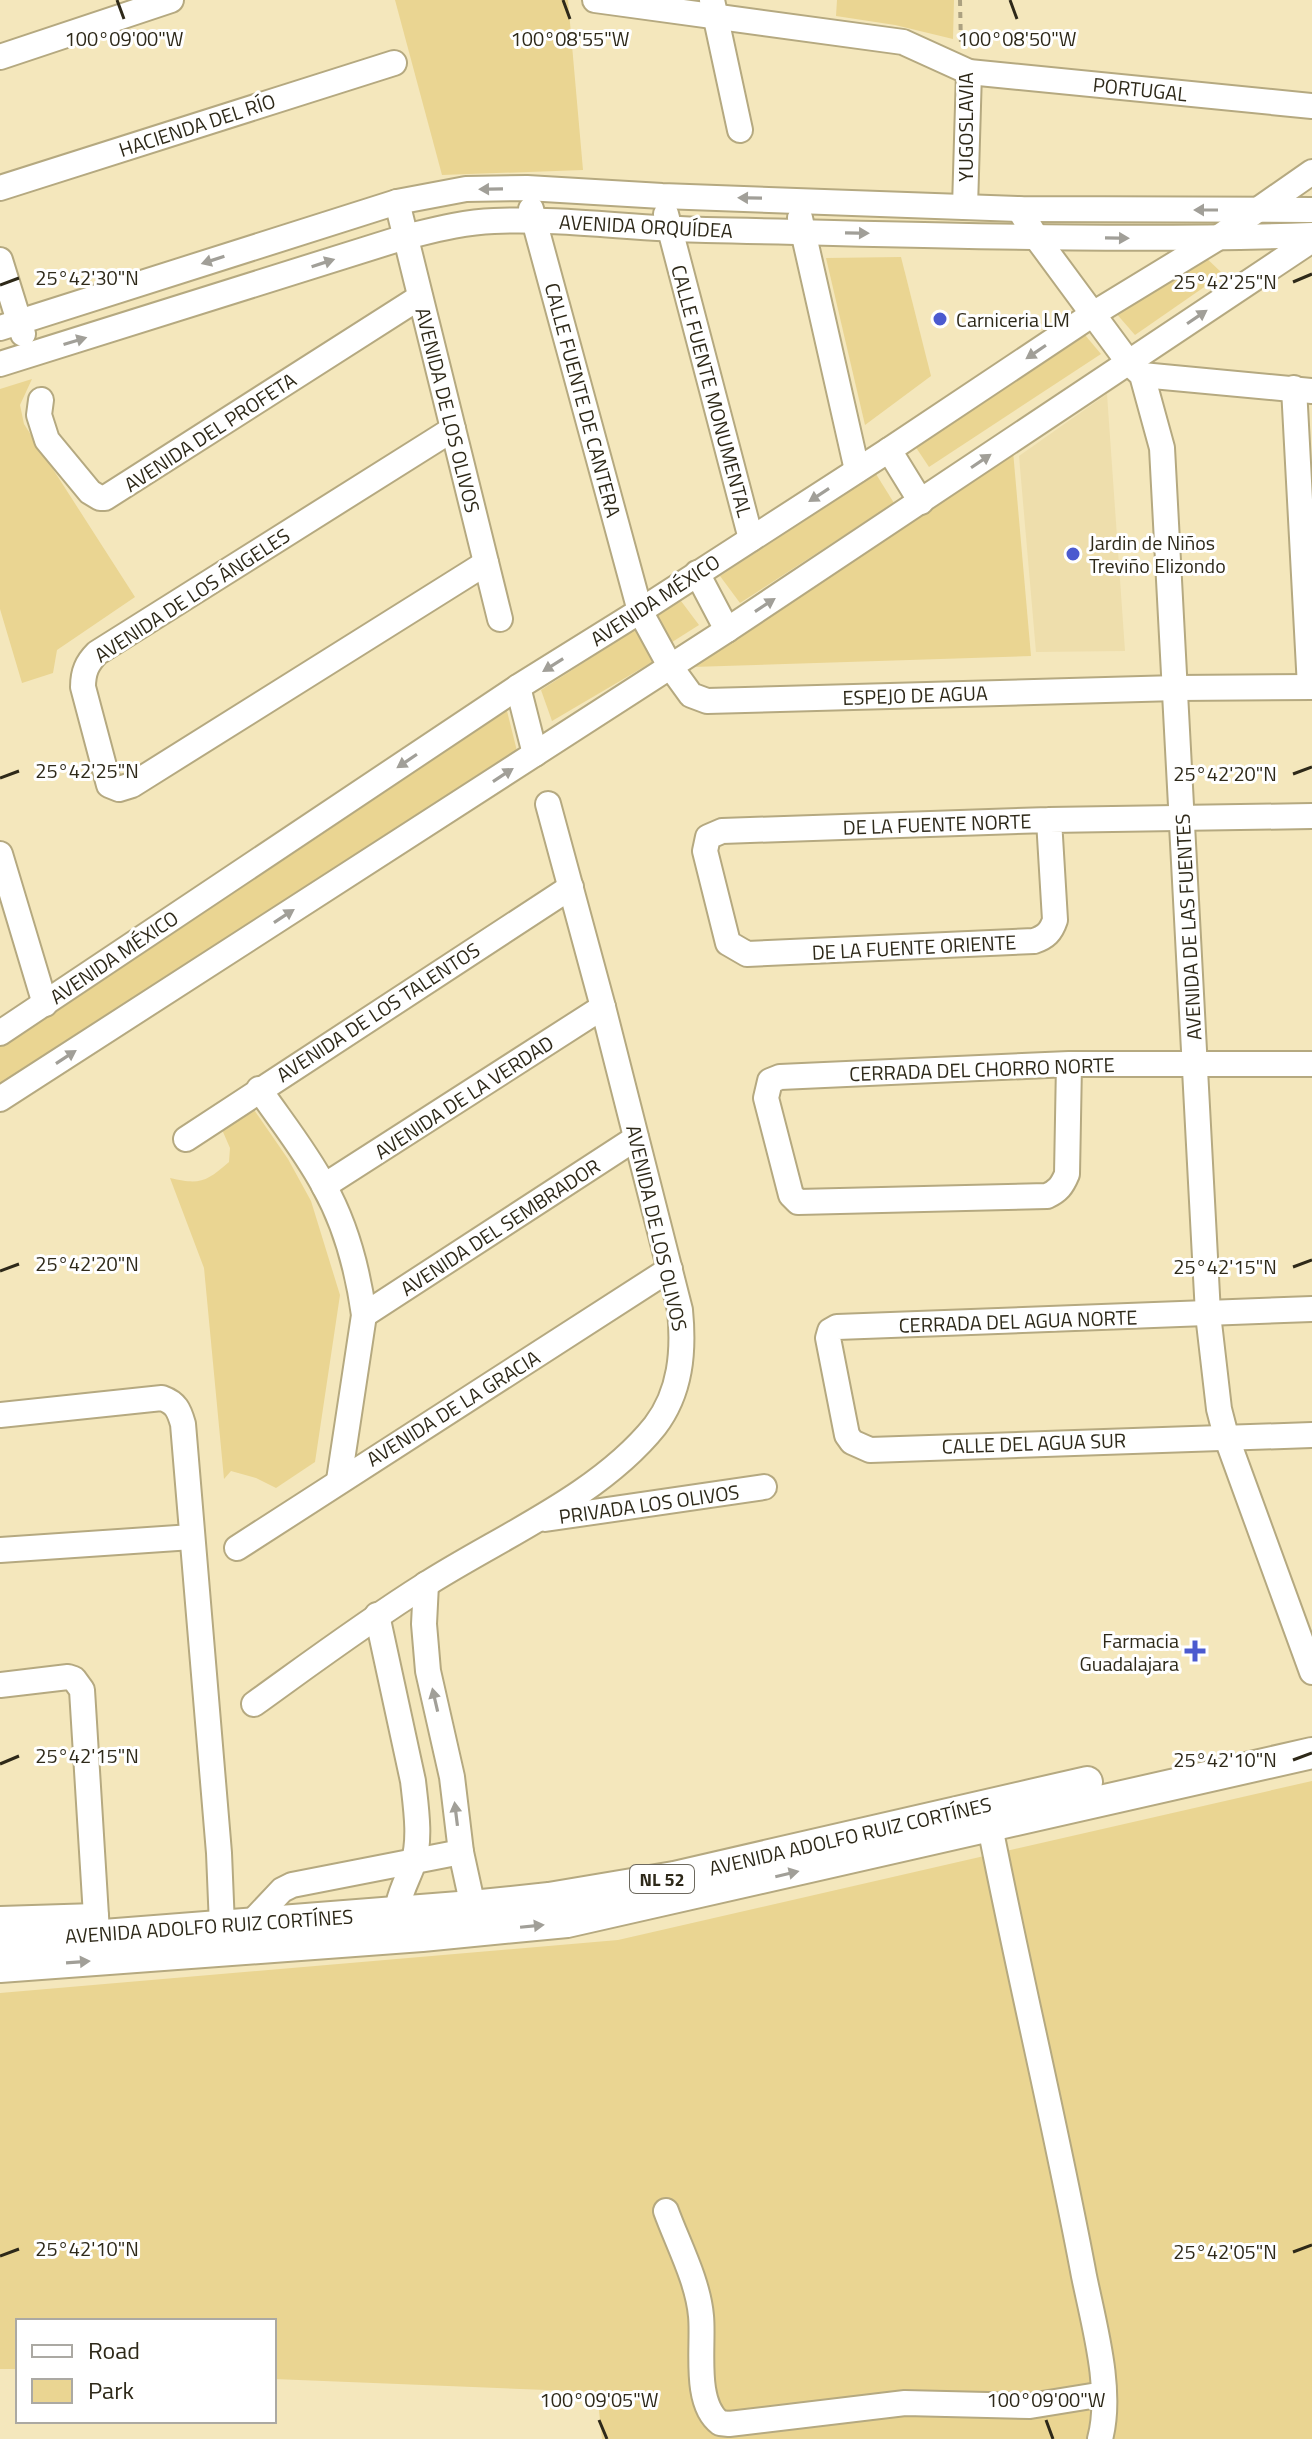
<svg xmlns="http://www.w3.org/2000/svg" width="1312" height="2439" viewBox="0 0 1312 2439" font-family="'Titillium Web',sans-serif">
<rect width="100%" height="100%" fill="#f4e7bc"/>
<path fill="#eedeac" d="M1107,394L1125,651L1036,652L1019,456Z"/>
<g fill="#ead592">
<path d="M395,0H568L583,170L442,175Z"/>
<path d="M837,0H954L953,39L895,25L836,16Z"/>
<path d="M1201,253L1223,274L1135,335L1115,312Z"/>
<path d="M901,257L931,376L865,425L826,258Z"/>
<path d="M1080,329L1101,354L929,467L913,443Z"/>
<path d="M32,379L20,405L24,424L135,597L57,650L53,673L22,683L0,609V389Z"/>
<path d="M1013,451L1031,656L692,667Z"/>
<path d="M876,474L894,503L740,603L720,576Z"/>
<path d="M681,601L699,625L669,644L657,615Z"/>
<path d="M642,625L654,661L552,721L541,690Z"/>
<path d="M506,707L517,751L0,1090V1041Z"/>
<path d="M248,1101L288,1159L311,1201L340,1295L315,1462L276,1488L256,1478L231,1471L224,1479L204,1268L170,1178C200,1185 206,1182 229,1162L230,1148L220,1125Z"/>
<path d="M1312,1781V2439H602L597,2392L274,2379V2321H18V2369H0V1993L618,1940Z"/>
</g>
<g fill="none" stroke-linecap="round" stroke-linejoin="round">
<defs>
<g id="minor">
<path d="M595,0L903,42L969,72L1312,106"/>
<path d="M712,0L740,130"/>
<path d="M0,57L171,0"/>
<path d="M0,188L394,63"/>
<path d="M397,202L500,619"/>
<path d="M965,207L969,72"/>
<path d="M531,209L640,611L670,666L691,695L707,701L1177,688L1312,687"/>
<path d="M1019,209L1036,237L1129,363L1142,375L1162,448L1208,1314L1219,1409L1226,1436L1312,1672"/>
<path d="M666,214L751,539"/>
<path d="M800,218L857,470"/>
<path d="M0,260L23,334"/>
<path d="M0,328L397,202L466,189L527,188L662,196L1019,209L1312,210"/>
<path d="M0,364L405,237C434,230 463,222 494,221C564,218 635,229 706,230C908,234 1110,242 1312,235"/>
<path d="M1142,375L1312,391"/>
<path d="M1294,388L1310,687"/>
<path d="M41,400L39,415L47,440L90,492L100,498H105L420,297"/>
<path d="M453,429L97,653C87,663 83,672 83,687L109,785L119,789L132,785L486,563"/>
<path d="M889,450L921,502"/>
<path d="M697,573L727,630"/>
<path d="M518,687L535,754"/>
<path d="M1049,820L1055,920C1051,932 1046,937 1034,941L747,954L728,943L705,851L708,837L722,831L1049,820L1312,816"/>
<path d="M0,854L45,1004"/>
<path d="M0,1033L518,687L640,611L889,450L1093,314L1216,239L1312,172"/>
<path d="M1069,1064L1067,1174C1062,1186 1058,1191 1047,1196L798,1202L791,1195L766,1098L770,1081L780,1077L1069,1064H1312"/>
<path d="M259,1089C281,1121 306,1152 324,1186C346,1225 358,1272 364,1315L339,1480"/>
<path d="M0,1099L727,630L1312,240"/>
<path d="M186,1139L571,887"/>
<path d="M324,1186L603,1007"/>
<path d="M1312,1309L837,1327L830,1331L828,1338L847,1435L852,1442L870,1450L1312,1435"/>
<path d="M364,1315L636,1138"/>
<path d="M0,1415L162,1398C176,1403 179,1410 183,1424L219,1853L222,1926"/>
<path d="M545,1519L764,1487"/>
<path d="M237,1548L670,1269"/>
<path d="M0,1550L192,1537"/>
<path d="M426,1584L424,1624L428,1671L452,1777L461,1852L475,1916L473,1920"/>
<path d="M377,1615L413,1781C416,1808 421,1839 413,1864C406,1884 392,1905 400,1925"/>
<path d="M0,1685L68,1677L74,1679L82,1690L96,1916"/>
<path d="M254,1704C311,1663 366,1622 425,1585C500,1537 599,1496 655,1426C681,1392 684,1351 680,1310L603,1007L548,804"/>
<path d="M987,1811C1017,1967 1055,2121 1084,2276C1094,2325 1113,2391 1100,2439"/>
<path d="M0,1919L96,1916L97,1932"/>
<path d="M250,1924L282,1890L292,1885L461,1852"/>
<path d="M666,2211C678,2244 698,2281 701,2316C704,2345 693,2403 720,2423L729,2424L905,2403L1030,2406L1104,2394"/>
</g>
<g id="major">
<path d="M0,1943L472,1906L549,1898L674,1877L1087,1782"/>
<path d="M0,1967L422,1936L567,1922L1312,1753"/>
</g>
</defs>
<use href="#minor" stroke="#b5a980" stroke-width="28"/>
<use href="#major" stroke="#b5a980" stroke-width="34"/>
<path stroke="#aca180" stroke-width="4" stroke-dasharray="6 6" stroke-linecap="butt" d="M960,0L961,47"/>
<use href="#minor" stroke="#fff" stroke-width="24"/>
<use href="#major" stroke="#fff" stroke-width="30"/>
</g>
<defs><path id="oneway-solid" d="M-6-.8H1V-3.2L6.5 0L1 3.2V.8H-6Z" transform="scale(2)"/></defs>
<g fill="#a19f98">
<use href="#oneway-solid" transform="translate(491 189) rotate(179)"/>
<use href="#oneway-solid" transform="translate(750 198) rotate(-179)"/>
<use href="#oneway-solid" transform="translate(1206 210) rotate(-180)"/>
<use href="#oneway-solid" transform="translate(857 233) rotate(1)"/>
<use href="#oneway-solid" transform="translate(1117 238) rotate(1)"/>
<use href="#oneway-solid" transform="translate(213 260) rotate(162)"/>
<use href="#oneway-solid" transform="translate(323 263) rotate(-18)"/>
<use href="#oneway-solid" transform="translate(1197 317) rotate(-34)"/>
<use href="#oneway-solid" transform="translate(75 341) rotate(-17)"/>
<use href="#oneway-solid" transform="translate(1036 352) rotate(146)"/>
<use href="#oneway-solid" transform="translate(981 461) rotate(-34)"/>
<use href="#oneway-solid" transform="translate(819 495) rotate(147)"/>
<use href="#oneway-solid" transform="translate(765 605) rotate(-33)"/>
<use href="#oneway-solid" transform="translate(553 665) rotate(148)"/>
<use href="#oneway-solid" transform="translate(407 761) rotate(146)"/>
<use href="#oneway-solid" transform="translate(503 775) rotate(-33)"/>
<use href="#oneway-solid" transform="translate(284 916) rotate(-33)"/>
<use href="#oneway-solid" transform="translate(66 1057) rotate(-33)"/>
<use href="#oneway-solid" transform="translate(435 1700) rotate(-103)"/>
<use href="#oneway-solid" transform="translate(456 1814) rotate(-97)"/>
<use href="#oneway-solid" transform="translate(787 1874) rotate(-13)"/>
<use href="#oneway-solid" transform="translate(532 1926) rotate(-6)"/>
<use href="#oneway-solid" transform="translate(78 1962) rotate(-4)"/>
</g>
<path fill="none" stroke="#2e2919" stroke-width="3" d="M117,0L124,19M563,0L570,19M1010,0L1017,19M1293,282L1312,274M0,285L19,278M1293,774L1312,767M0,778L19,771M1293,1267L1312,1260M0,1271L19,1264M1293,1760L1312,1753M0,1764L19,1756M1293,2252L1312,2245M0,2256L19,2249M599,2420L607,2439M1046,2420L1053,2439"/>
<g fill="#4b5acf" stroke="#fff" stroke-width="3">
<circle cx="940" cy="319" r="8"/>
<circle cx="1073" cy="554" r="8"/>
<path d="M1191 1639h8v8h8v8h-8v8h-8v-8h-8v-8h8z"/>
</g>
<g text-anchor="middle" dominant-baseline="central" stroke-width="6" stroke-linejoin="round" paint-order="stroke">
<rect fill="#fff" stroke="#6d695e" stroke-width="2" x="630" y="1865" width="64" height="28" rx="6"/>
<g font-size="18" font-weight="bold" fill="#2e2919">
<text x="662" y="1879">NL 52</text>
</g>
<g font-size="20" fill="#2e2919" stroke="#fff">
<text transform="translate(1140 89) rotate(6)">PORTUGAL</text>
<text transform="translate(197 125) rotate(-18)">HACIENDA DEL RÍO</text>
<text transform="translate(965 127) rotate(-90)">YUGOSLAVIA</text>
<text transform="translate(646 226) rotate(3)">AVENIDA ORQUÍDEA</text>
<text transform="translate(712 391) rotate(75)">CALLE FUENTE MONUMENTAL</text>
<text transform="translate(583 400) rotate(75)">CALLE FUENTE DE CANTERA</text>
<text transform="translate(448 410) rotate(76)">AVENIDA DE LOS OLIVOS</text>
<text transform="translate(210 432) rotate(-33)">AVENIDA DEL PROFETA</text>
<text transform="translate(192 595) rotate(-33)">AVENIDA DE LOS ÁNGELES</text>
<text transform="translate(655 600) rotate(-33)">AVENIDA MÉXICO</text>
<text transform="translate(915 695) rotate(-2)">ESPEJO DE AGUA</text>
<text transform="translate(937 824) rotate(-2)">DE LA FUENTE NORTE</text>
<text transform="translate(1188 927) rotate(-93)">AVENIDA DE LAS FUENTES</text>
<text transform="translate(914 947) rotate(-3)">DE LA FUENTE ORIENTE</text>
<text transform="translate(114 957) rotate(-34)">AVENIDA MÉXICO</text>
<text transform="translate(378 1012) rotate(-33)">AVENIDA DE LOS TALENTOS</text>
<text transform="translate(982 1069) rotate(-2)">CERRADA DEL CHORRO NORTE</text>
<text transform="translate(464 1097) rotate(-33)">AVENIDA DE LA VERDAD</text>
<text transform="translate(500 1227) rotate(-33)">AVENIDA DEL SEMBRADOR</text>
<text transform="translate(657 1228) rotate(77)">AVENIDA DE LOS OLIVOS</text>
<text transform="translate(1018 1321) rotate(-2)">CERRADA DEL AGUA NORTE</text>
<text transform="translate(453 1408) rotate(-32)">AVENIDA DE LA GRACIA</text>
<text transform="translate(1034 1443) rotate(-2)">CALLE DEL AGUA SUR</text>
<text transform="translate(649 1504) rotate(-8)">PRIVADA LOS OLIVOS</text>
<text transform="translate(850 1836) rotate(-13)">AVENIDA ADOLFO RUIZ CORTÍNES</text>
<text transform="translate(209 1926) rotate(-4)">AVENIDA ADOLFO RUIZ CORTÍNES</text>
</g>
<g font-size="20" fill="#2e2919" stroke="#fff" text-anchor="start">
<text x="956" y="319">Carniceria LM</text>
<text x="1089" y="542">Jardin de Niños<tspan x="1089" dy="23">Treviño Elizondo</tspan></text>
<text x="1179" y="1640" text-anchor="end">Farmacia<tspan x="1179" dy="23">Guadalajara</tspan></text>
</g>
</g>
<g font-size="20" text-anchor="middle" fill="#2e2919" stroke="#fff" stroke-width="6" stroke-linejoin="round" paint-order="stroke">
<text x="124" y="46">100°09'00"W</text>
<text x="570" y="46">100°08'55"W</text>
<text x="1017" y="46">100°08'50"W</text>
<text x="87" y="285">25°42'30"N</text>
<text x="1225" y="289">25°42'25"N</text>
<text x="87" y="778">25°42'25"N</text>
<text x="1225" y="781">25°42'20"N</text>
<text x="87" y="1271">25°42'20"N</text>
<text x="1225" y="1274">25°42'15"N</text>
<text x="87" y="1763">25°42'15"N</text>
<text x="1225" y="1767">25°42'10"N</text>
<text x="87" y="2256">25°42'10"N</text>
<text x="1225" y="2259">25°42'05"N</text>
<text x="599" y="2407">100°09'05"W</text>
<text x="1046" y="2407">100°09'00"W</text>
</g>
<rect x="16" y="2319" width="260" height="104" fill="#ffffff" stroke="#aba9a3" stroke-width="2"/>
<rect x="32" y="2345" width="40" height="12" fill="#ffffff" stroke="#aba9a3" stroke-width="2"/>
<text x="88" y="2359" font-size="24" fill="#2e2919">Road</text>
<rect x="32" y="2379" width="40" height="24" fill="#ead592" stroke="#aba9a3" stroke-width="2"/>
<text x="88" y="2399" font-size="24" fill="#2e2919">Park</text>
</svg>
